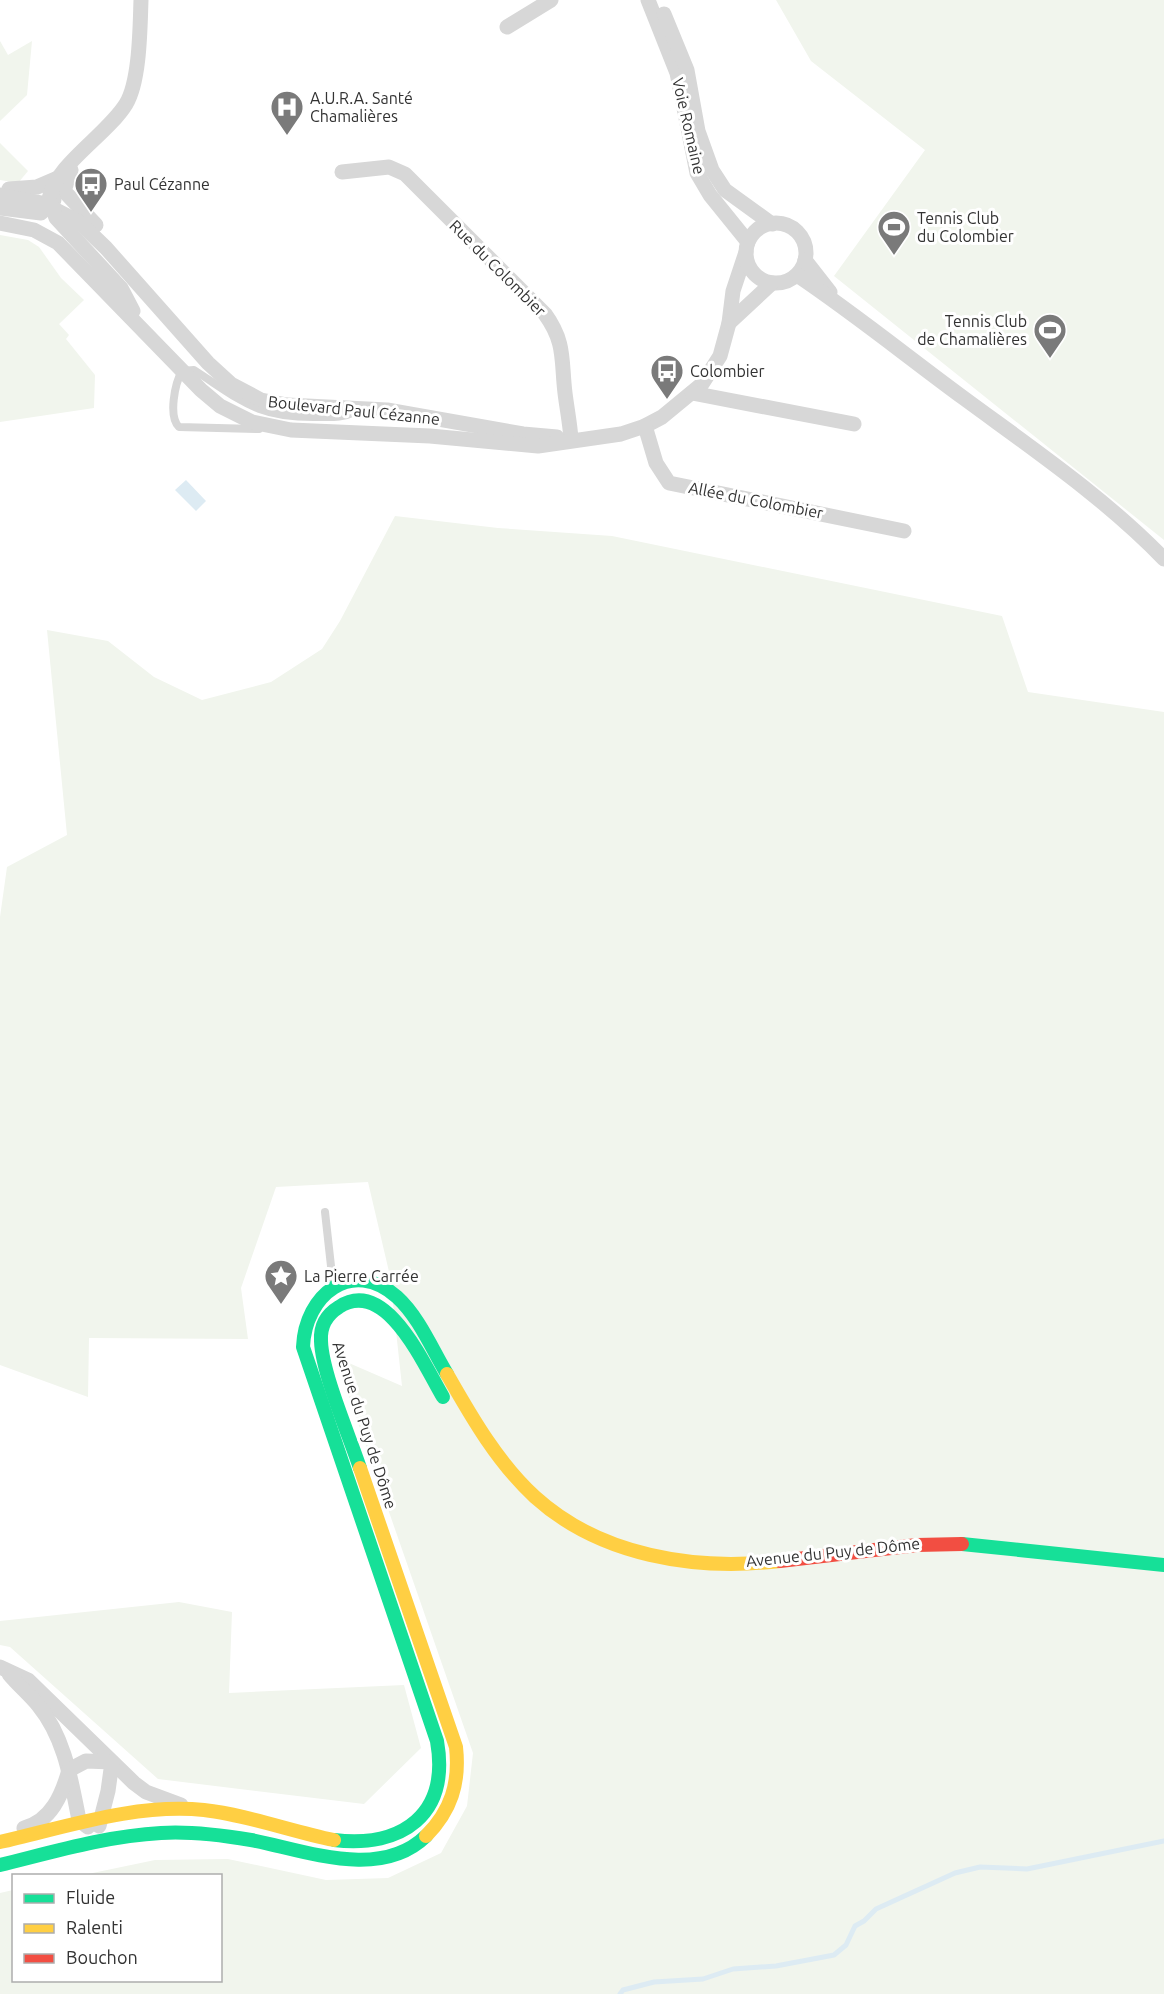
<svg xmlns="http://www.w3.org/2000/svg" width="1164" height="1994" viewBox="0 0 1164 1994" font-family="Ubuntu,sans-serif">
<rect width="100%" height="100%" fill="#fff"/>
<g fill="#f1f5ed">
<path d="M776,0H1164V540L834,276L925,150L811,61Z"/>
<path d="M0,41L8,55L32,41L27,95L0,121V130Z"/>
<path d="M0,143L28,171L18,183L0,180Z"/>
<path d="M0,235L28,240L39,247L61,278L84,300L59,324L69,335L66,339L95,375L94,408L0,422Z"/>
<path d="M395,516L498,528L612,536L1002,616L1028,692L1164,712V1994H0V1893L13,1890L14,1980H220V1876L83,1875L155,1860L228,1859L326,1880L388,1878L441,1853L467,1806L473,1753L335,1357L402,1386L390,1276L368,1182L276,1187L241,1288L248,1339L89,1338L88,1397L0,1365V917L7,867L67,835L47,630L108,641L154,677L202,700L271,682L322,649L340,621Z"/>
<path d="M179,1602L232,1612L229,1693L404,1685L421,1748L364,1804L158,1779L10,1647L0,1645V1621Z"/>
</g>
<path fill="#ddebf3" d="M186,480L206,501L196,511L175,490Z"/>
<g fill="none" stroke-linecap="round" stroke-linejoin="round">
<path stroke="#ddebf3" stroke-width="5" d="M620,1994L623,1990L654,1982L703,1979L733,1969L776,1966L834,1955L846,1945L855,1926L864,1921L876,1909L955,1873L980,1867L1027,1869L1164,1841"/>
<g stroke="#d7d7d7" stroke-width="8">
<path d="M259,429L179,427C168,416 175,383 182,371L194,370C242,401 257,418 318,417C331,417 343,418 355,412"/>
<path d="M325,1212L333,1284"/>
</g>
<g stroke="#d7d7d7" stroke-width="15">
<path d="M648,0L677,73L697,173L710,195L748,242"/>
<path d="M664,14L687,70L698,131L712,170L725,190L772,224"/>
<path d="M507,27L551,0"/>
<path d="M71,170L64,191L96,225"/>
<path d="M342,172L389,167L405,174L545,314C566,343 561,361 565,393C567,409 570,424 571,439"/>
<path d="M9,189L37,187L58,178"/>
<path d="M0,195L42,203L79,222L106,248L208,363L231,384L261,400L287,405L387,410L523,434L557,437"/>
<path d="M0,208L41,213L54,200"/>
<path d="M0,223L34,230L58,243L201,390L220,406L252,422L291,430L430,436L538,446L621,434L645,426L662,417L702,384L720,356L729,323L733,291L746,252"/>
<circle cx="776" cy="253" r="30"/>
<path d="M805,260L830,292"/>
<path d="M797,275C855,314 909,358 965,399C1033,449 1105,498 1164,559"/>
<path d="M133,311L121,288L56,218L49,199C55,165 107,135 126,104C140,81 140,27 141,0"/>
<path d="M729,323L772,283"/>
<path d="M692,393L854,424"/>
<path d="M645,426L656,463L669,483L904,531"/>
<path d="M0,1667L28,1680L134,1783L146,1792L181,1805"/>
<path d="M9,1674C18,1685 29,1694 38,1705C65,1738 71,1780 79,1820L88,1827"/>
<path d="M24,1828C51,1821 62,1795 69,1770L86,1761L112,1762L108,1791L99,1826"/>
</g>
<g stroke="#16e098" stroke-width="14">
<path d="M360,1468C349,1435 322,1373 321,1341C320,1326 326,1315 339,1307C386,1276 424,1365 443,1397"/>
<path d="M962,1544L1164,1565"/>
<path d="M334,1840C402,1848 450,1815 437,1741L303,1347C305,1295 352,1257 397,1297C419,1317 432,1349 447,1374"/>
<path d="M0,1865C53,1852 106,1836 161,1833C191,1831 221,1835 251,1840C304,1850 380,1881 426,1836"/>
</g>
<g stroke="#ffcf43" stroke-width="14">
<path d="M447,1374C472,1418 498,1463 535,1497C600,1556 695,1571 780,1561"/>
<path d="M360,1468L456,1747C460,1783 451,1811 426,1836"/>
<path d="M0,1842C66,1827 136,1803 204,1810C248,1815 290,1831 334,1840"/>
</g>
<path stroke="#f24e42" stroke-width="14" d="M780,1561L917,1545L962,1544"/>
</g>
<defs>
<symbol id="hospital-pin" viewBox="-11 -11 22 30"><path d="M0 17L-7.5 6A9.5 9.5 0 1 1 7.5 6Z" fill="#7a7a7a" stroke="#fff"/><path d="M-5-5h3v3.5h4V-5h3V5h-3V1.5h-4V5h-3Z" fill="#fff"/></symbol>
<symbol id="bus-pin" viewBox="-11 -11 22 30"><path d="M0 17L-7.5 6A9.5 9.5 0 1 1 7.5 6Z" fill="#7a7a7a" stroke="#fff"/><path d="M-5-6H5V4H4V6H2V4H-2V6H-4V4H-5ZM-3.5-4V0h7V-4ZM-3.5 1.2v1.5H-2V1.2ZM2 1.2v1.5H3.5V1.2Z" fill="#fff"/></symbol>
<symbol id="stadium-pin" viewBox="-11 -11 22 30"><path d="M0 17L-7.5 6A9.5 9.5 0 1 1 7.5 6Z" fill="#7a7a7a" stroke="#fff"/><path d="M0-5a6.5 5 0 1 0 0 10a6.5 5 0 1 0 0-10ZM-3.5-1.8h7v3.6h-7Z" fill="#fff"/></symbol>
<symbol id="sight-pin" viewBox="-11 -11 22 30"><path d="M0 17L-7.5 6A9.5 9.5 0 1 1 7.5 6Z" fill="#7a7a7a" stroke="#fff"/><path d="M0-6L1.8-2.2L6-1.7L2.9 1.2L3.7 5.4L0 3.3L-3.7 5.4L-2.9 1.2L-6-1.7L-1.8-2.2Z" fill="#fff"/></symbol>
</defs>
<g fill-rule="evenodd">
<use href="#hospital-pin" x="268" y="88" width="38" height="52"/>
<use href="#bus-pin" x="72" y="165" width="38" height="52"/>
<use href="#stadium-pin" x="875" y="208" width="38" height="52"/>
<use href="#stadium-pin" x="1031" y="311" width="38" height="52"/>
<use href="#bus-pin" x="648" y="352" width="38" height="52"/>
<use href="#sight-pin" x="262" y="1257" width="38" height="52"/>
</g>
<g text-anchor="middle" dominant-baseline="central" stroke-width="6" stroke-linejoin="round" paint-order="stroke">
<g font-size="16" fill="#333" stroke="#fff" text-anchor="start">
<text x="310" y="98">A.U.R.A. Santé<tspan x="310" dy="18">Chamalières</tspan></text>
<text x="114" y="184">Paul Cézanne</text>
<text x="917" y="218">Tennis Club<tspan x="917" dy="18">du Colombier</tspan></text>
<text x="1027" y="321" text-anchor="end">Tennis Club<tspan x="1027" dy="18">de Chamalières</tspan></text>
<text x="690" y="371">Colombier</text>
<text x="304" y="1276">La Pierre Carrée</text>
</g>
<g font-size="16" fill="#333" stroke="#fff">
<text transform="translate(689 126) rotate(77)">Voie Romaine</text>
<text transform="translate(498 268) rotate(45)">Rue du Colombier</text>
<text transform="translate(354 410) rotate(6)">Boulevard Paul Cézanne</text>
<text transform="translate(756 500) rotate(11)">Allée du Colombier</text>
<text transform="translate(365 1425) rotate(72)">Avenue du Puy de Dôme</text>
<text transform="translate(833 1552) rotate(-6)">Avenue du Puy de Dôme</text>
</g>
</g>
<rect x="12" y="1874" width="210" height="108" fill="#ffffff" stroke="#adadad" stroke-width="1.5"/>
<rect x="24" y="1894" width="30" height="9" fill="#16e098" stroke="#adadad" stroke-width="1.5"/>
<text x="66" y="1904" font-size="18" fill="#333333">Fluide</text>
<rect x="24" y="1924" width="30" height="9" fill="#ffcf43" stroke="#adadad" stroke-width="1.5"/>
<text x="66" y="1934" font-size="18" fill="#333333">Ralenti</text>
<rect x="24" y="1954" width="30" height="9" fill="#f24e42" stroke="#adadad" stroke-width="1.5"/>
<text x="66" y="1964" font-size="18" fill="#333333">Bouchon</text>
</svg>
